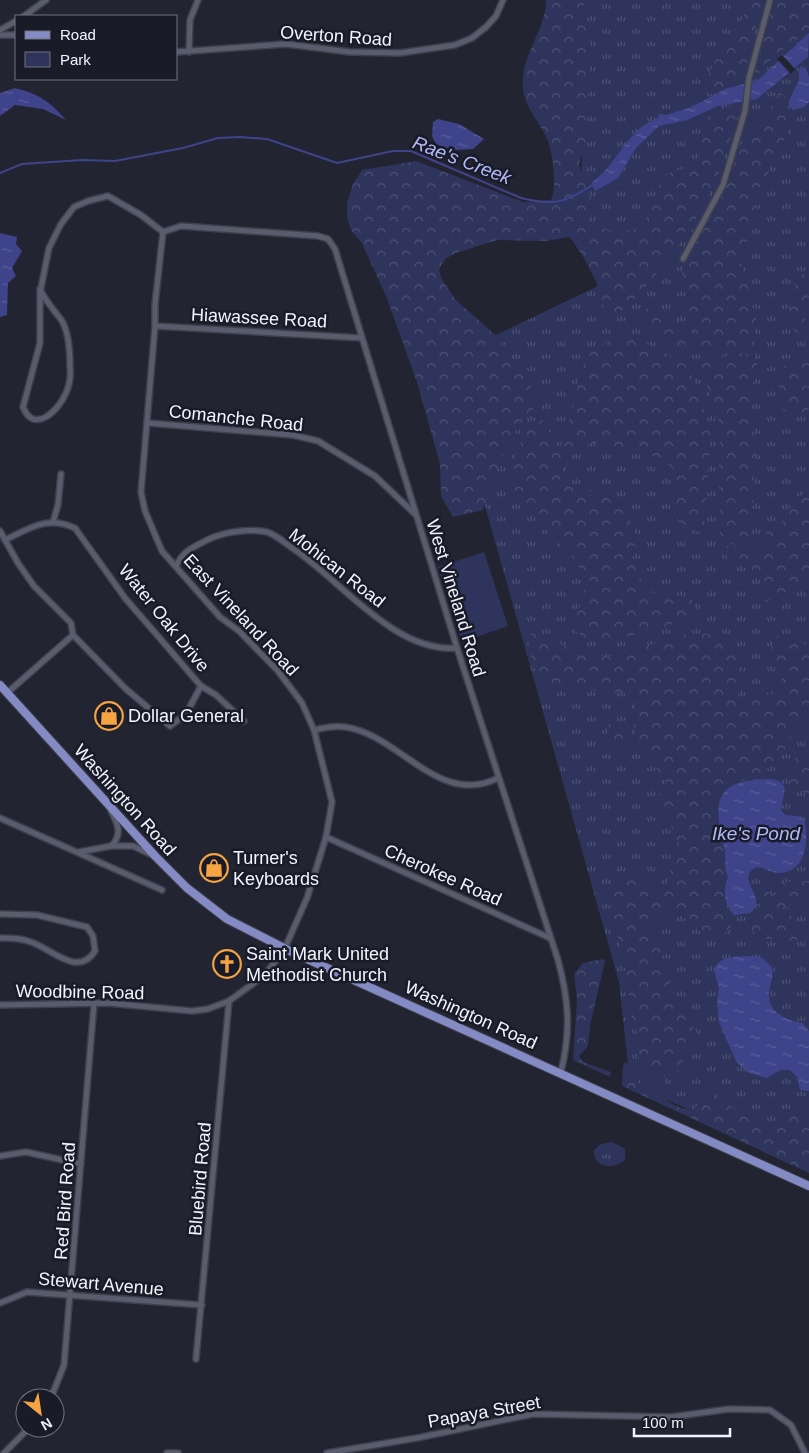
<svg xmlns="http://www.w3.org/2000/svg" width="809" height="1453" viewBox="0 0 809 1453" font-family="Arial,sans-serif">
<defs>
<pattern id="grass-tufts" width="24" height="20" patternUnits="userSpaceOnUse" patternTransform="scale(1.25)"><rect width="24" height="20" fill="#2f345d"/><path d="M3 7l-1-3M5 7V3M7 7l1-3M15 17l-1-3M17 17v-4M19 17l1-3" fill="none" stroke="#4e5275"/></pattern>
<pattern id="forest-crowns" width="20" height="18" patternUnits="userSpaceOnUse" patternTransform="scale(1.25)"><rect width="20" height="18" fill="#2f345d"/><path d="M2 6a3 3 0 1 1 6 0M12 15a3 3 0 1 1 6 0" fill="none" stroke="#4e5275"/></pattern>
<pattern id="water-ripples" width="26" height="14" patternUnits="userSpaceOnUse" patternTransform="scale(1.25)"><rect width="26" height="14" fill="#3f438a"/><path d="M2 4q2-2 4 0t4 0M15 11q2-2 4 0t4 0" fill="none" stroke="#5b5f9c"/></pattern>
</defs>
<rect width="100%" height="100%" fill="#222432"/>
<g fill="url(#grass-tufts)">
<path d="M574,0H809V1164L630,1083L619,982L444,360L602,284L581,224L583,62Z"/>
<path d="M612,1142L625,1149V1160C614,1170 593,1168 594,1150L601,1144Z"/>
</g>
<g fill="url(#forest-crowns)">
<path d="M546,0H583L591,46L585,143L579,165L586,181L589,196L594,199L591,223C609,235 627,231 647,227L659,184L666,174L695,165L702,150L703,122C714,112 724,104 738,107C726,175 692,235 646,286C635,299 623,315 604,317L602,294L584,258L570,237L546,241L497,240L456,253L445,259L439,269L441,278L455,299L502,341L525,380L540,397C533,412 526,416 518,428C501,455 492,481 483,510L453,517L441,496L440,464L417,382L386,296L362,243L351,230L347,217V203L353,184L362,170L416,161L523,202L551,200C557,189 553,156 549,144C543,125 524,108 523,88C520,55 546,31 546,0Z"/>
<path d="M748,0H762L743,81L713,94H706C702,70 734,36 744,15C746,11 747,5 748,0Z"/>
<path d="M773,0H809V29C798,42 783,47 772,58C766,64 763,72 755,75V68Z"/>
<path d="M779,92L788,99C785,113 791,118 790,126C789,136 778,147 774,157C764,179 761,207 746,226L748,239L740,259L756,319L754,348H724L699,353L682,273L689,255L721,199L738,151L749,128L766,116Z"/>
<path d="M805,274L809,277C809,295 809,326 797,333C781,321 793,292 798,276Z"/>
<path d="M658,307C676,316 683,323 687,343L684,347L638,326L636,319L644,310Z"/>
<path d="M619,339H639L689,367L711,430L704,529L700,532C667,528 673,497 677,472L659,457L632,453L606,442L561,449L562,435L571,416L581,370L588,354L605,342Z"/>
<path d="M739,353L754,355L758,367L750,393L755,454L751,543L744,547L724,542L719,530L721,494L718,484L721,429L701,368L703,361Z"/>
<path d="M809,363V371L802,379L805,386H809V409L799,415L788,414C774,404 779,381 784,366L787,364Z"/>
<path d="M543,420L561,456L563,476L568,486C579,490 592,489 602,493C621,499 636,524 635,543C635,548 632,553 633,558C635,572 641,582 651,593L689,597L694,603V613L684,622L618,639H588L576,632L572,620L582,603L585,587L578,566L570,551L555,542L521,496L512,488C512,481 511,474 512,468C514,452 528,424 543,420Z"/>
<path d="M809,489V582L758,605L754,601L762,596L765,587L755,574L727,557L725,551L726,546C737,544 758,559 764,545C766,540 765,534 768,529L780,526L792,503Z"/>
<path d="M535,632L573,650L600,656H626L653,644L689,634H710L727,637C734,648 744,664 743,678C743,685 738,689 738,697L744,701L765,697L783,682L774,663L761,655L773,646L772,638L776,635L790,643L801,642L809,647V722L794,725C790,730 792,734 790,740C785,750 777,761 768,768C749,784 727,778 711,801L717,811L725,849L724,867L728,877L734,915H737C730,932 726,934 709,939L678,913L666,908L650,930L661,951L672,990L711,1058L703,1055L696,1045L679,1055L690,1075H685L665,1062V1088L645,1071L638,1056L637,1033L632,1018L623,955L609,906L620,878L633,872H638L648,888H660L666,885L679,844L668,818L656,799L667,784C657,768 643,751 635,733C630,720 639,707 632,694L581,689L557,690L544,686C535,674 526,649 529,635Z"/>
<path d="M614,722C626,728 629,738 627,750L623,752C614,744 605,736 609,723Z"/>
<path d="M809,749V797L786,778L789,762Z"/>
<path d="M809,881V898L794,909L784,907L781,909C784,916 791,914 796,920C803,930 795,951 787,957L782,939H765L746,928L743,923C755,916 758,907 760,894L763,890L775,895L786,882Z"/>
<path d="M603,959L605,961L590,1026L588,1046L579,1056L583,1062L611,1072L610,1077L573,1060L577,999L574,974L583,963Z"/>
<path d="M625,1062C633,1068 634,1078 641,1085C645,1088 651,1089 655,1092C668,1100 678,1111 694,1110L707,1087H713L718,1092L716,1105L727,1102C747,1121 771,1135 794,1114L809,1119V1173L622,1086L623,1066Z"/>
</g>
<path fill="#2f345d" d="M484,552L508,626L462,642L438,567Z"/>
<g fill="url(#water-ripples)">
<path d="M809,33L808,57L757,99L718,106L687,120L659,126L636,148L618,178L595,191L591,183C618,165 626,129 658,118L659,114L666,115L692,107L725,89L758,80Z"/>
<path d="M802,67L806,69L809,77V102L804,107L793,110L788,103L799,80V70Z"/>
<path d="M15,88C39,94 49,101 66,120L43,109L15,105L0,116V93Z"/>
<path d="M438,119L459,124L484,139L473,149L453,150L436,144L432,136L433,122Z"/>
<path d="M0,233L17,237L16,244L22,251L12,268L16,276L8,283L7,315L0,317Z"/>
<path d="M773,779L781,782L785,788L781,810L785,815L798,816L804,819C809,839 807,871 780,873C771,874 759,861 751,871C740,883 768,900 750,913L734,915C723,902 723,891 728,877C723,866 727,858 724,847C711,796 718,779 773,779Z"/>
<path d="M758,956L765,960L772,968C774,976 770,984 769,992C767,1012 787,1021 803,1023L809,1031V1091L800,1090L797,1077L790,1070H781L766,1078L747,1072L736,1061L719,1022L717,1001L719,988L714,970C720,953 742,957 758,956Z"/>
</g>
<path fill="#222432" d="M782,55L795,69L791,74L777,59Z"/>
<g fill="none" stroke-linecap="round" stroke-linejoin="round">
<path stroke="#3f438a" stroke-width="2" d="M0,173L22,164L82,160L115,161L183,148L218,138L240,137L267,139L337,163L393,151H411L521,198C554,206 565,203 594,184"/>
<defs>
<g id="minor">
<path d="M24,16L46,0"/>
<path d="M0,30L16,21"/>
<path d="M0,35H16"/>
<path d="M176,52L286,44L350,52L400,53L455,45L472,38L486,27L496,16L503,0"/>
<path d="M189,52L190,20L198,0"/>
<path d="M163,232L181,226L318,236L328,239L335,249L457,648L558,960C569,1001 571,1030 561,1072"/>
<path d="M683,259L723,185L745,111L749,78L770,0"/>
<path d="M40,289C45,301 55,311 62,321C69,333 70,353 70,367C71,376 70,384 66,393C59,410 34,435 23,407L40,343V293L49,248L61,224L74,207L88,201L108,196L141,215L163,232"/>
<path d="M155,326L362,338"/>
<path d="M148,423L293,435L318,441L375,476L416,515"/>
<path d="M53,522L58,505L61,474"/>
<path d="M0,531L18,563L34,586L71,623L73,635L7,693"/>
<path d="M5,540C30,528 48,515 75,528L125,598L201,686L186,714L170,726L126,689L73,635"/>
<path d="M176,566C184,550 192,548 207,540C223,532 250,528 267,532C275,534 285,543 292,548C341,580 394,653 457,648"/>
<path d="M201,686L216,695L244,721"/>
<path d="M314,730C323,728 335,725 345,727C399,734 439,808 498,778"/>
<path d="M111,811C118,824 123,835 111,846"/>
<path d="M0,818L162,890"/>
<path d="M326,837L550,938"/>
<path d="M79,852L111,846H133L152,855"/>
<path d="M0,914L37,915L87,927L93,936L95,951C78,978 52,949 31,942C21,938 11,938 0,938"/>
<path d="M0,1005L108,1003L192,1011L208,1009L229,1001L265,975L285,948L307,898L326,837L332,802L314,730L302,703L278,671L239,631L220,617L162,551L145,511L141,492L155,326V304L163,232"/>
<path d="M0,1156L26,1152L81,1164"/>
<path d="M0,1303L27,1292L202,1305"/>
<path d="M196,1359L229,1001"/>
<path d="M51,1398L64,1365L94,1004"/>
<path d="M4,1453L29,1428"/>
<path d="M167,1453H178"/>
<path d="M327,1453L417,1438L533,1414L671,1417L729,1409L770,1410L791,1425L805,1453"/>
</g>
<path id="primary" d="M0,685L156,857L187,888L227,919L294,953L809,1186"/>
</defs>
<use href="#minor" stroke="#3e404c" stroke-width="8"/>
<use href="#primary" stroke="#3e404c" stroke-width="10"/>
<use href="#minor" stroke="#595c6c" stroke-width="5"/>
<use href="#primary" stroke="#848bc4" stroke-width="8"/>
</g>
<defs>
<symbol id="shop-ring" viewBox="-11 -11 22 22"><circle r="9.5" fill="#191b28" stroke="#f4a443" stroke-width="1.5"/><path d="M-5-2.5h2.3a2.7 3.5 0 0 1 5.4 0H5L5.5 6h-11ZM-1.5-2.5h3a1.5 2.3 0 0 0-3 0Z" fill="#f4a443"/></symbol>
<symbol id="church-ring" viewBox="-11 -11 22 22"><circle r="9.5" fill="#191b28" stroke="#f4a443" stroke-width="1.5"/><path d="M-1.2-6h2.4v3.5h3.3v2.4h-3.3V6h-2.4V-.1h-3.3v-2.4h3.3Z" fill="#f4a443"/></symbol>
</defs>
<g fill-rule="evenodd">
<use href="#shop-ring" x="93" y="700" width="32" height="32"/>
<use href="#shop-ring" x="198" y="852" width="32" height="32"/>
<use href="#church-ring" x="211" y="948" width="32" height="32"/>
</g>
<g text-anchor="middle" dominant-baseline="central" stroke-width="5" stroke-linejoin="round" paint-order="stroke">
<g font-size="18" fill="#f2f4fe" stroke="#191b28">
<text transform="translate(336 36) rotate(4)">Overton Road</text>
<text transform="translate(259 318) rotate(3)">Hiawassee Road</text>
<text transform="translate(236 418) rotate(6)">Comanche Road</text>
<text transform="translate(337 568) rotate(38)">Mohican Road</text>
<text transform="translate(456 598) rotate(73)">West Vineland Road</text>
<text transform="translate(241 615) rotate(47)">East Vineland Road</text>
<text transform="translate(164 618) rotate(51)">Water Oak Drive</text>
<text transform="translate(125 800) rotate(48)">Washington Road</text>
<text transform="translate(443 875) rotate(24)">Cherokee Road</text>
<text transform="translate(80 992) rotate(1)">Woodbine Road</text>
<text transform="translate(471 1015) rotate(24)">Washington Road</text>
<text transform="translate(200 1179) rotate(-85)">Bluebird Road</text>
<text transform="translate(65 1201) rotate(-86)">Red Bird Road</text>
<text transform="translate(101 1284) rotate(5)">Stewart Avenue</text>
<text transform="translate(484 1412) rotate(-10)">Papaya Street</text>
</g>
<g font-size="18" fill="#f2f4fe" stroke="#191b28" text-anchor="start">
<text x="128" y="716">Dollar General</text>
<text x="233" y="858">Turner's<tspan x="233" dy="21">Keyboards</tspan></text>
<text x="246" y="954">Saint Mark United<tspan x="246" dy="21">Methodist Church</tspan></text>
</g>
<g font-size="19" font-style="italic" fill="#b0b9f7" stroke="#191b28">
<text transform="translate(462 160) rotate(21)">Rae's Creek</text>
<text x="756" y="833">Ike's Pond</text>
</g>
</g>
<rect x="15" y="15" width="162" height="65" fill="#191b28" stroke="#70727e"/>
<rect x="25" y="31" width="25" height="8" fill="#848bc4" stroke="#70727e"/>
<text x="60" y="40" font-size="15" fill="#f2f4fe">Road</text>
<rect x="25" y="52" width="25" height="15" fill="#2f345d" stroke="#70727e"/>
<text x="60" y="65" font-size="15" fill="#f2f4fe">Park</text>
<g transform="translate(40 1413) rotate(150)"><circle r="24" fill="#191b28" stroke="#70727e"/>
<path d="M0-4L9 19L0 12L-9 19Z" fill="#f4a443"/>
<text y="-8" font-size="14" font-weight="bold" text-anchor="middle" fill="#f2f4fe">N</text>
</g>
<path d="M634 1428v8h96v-8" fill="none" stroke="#f2f4fe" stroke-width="2.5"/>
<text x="642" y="1428" font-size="15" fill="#f2f4fe" stroke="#191b28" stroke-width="4" paint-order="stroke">100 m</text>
</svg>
